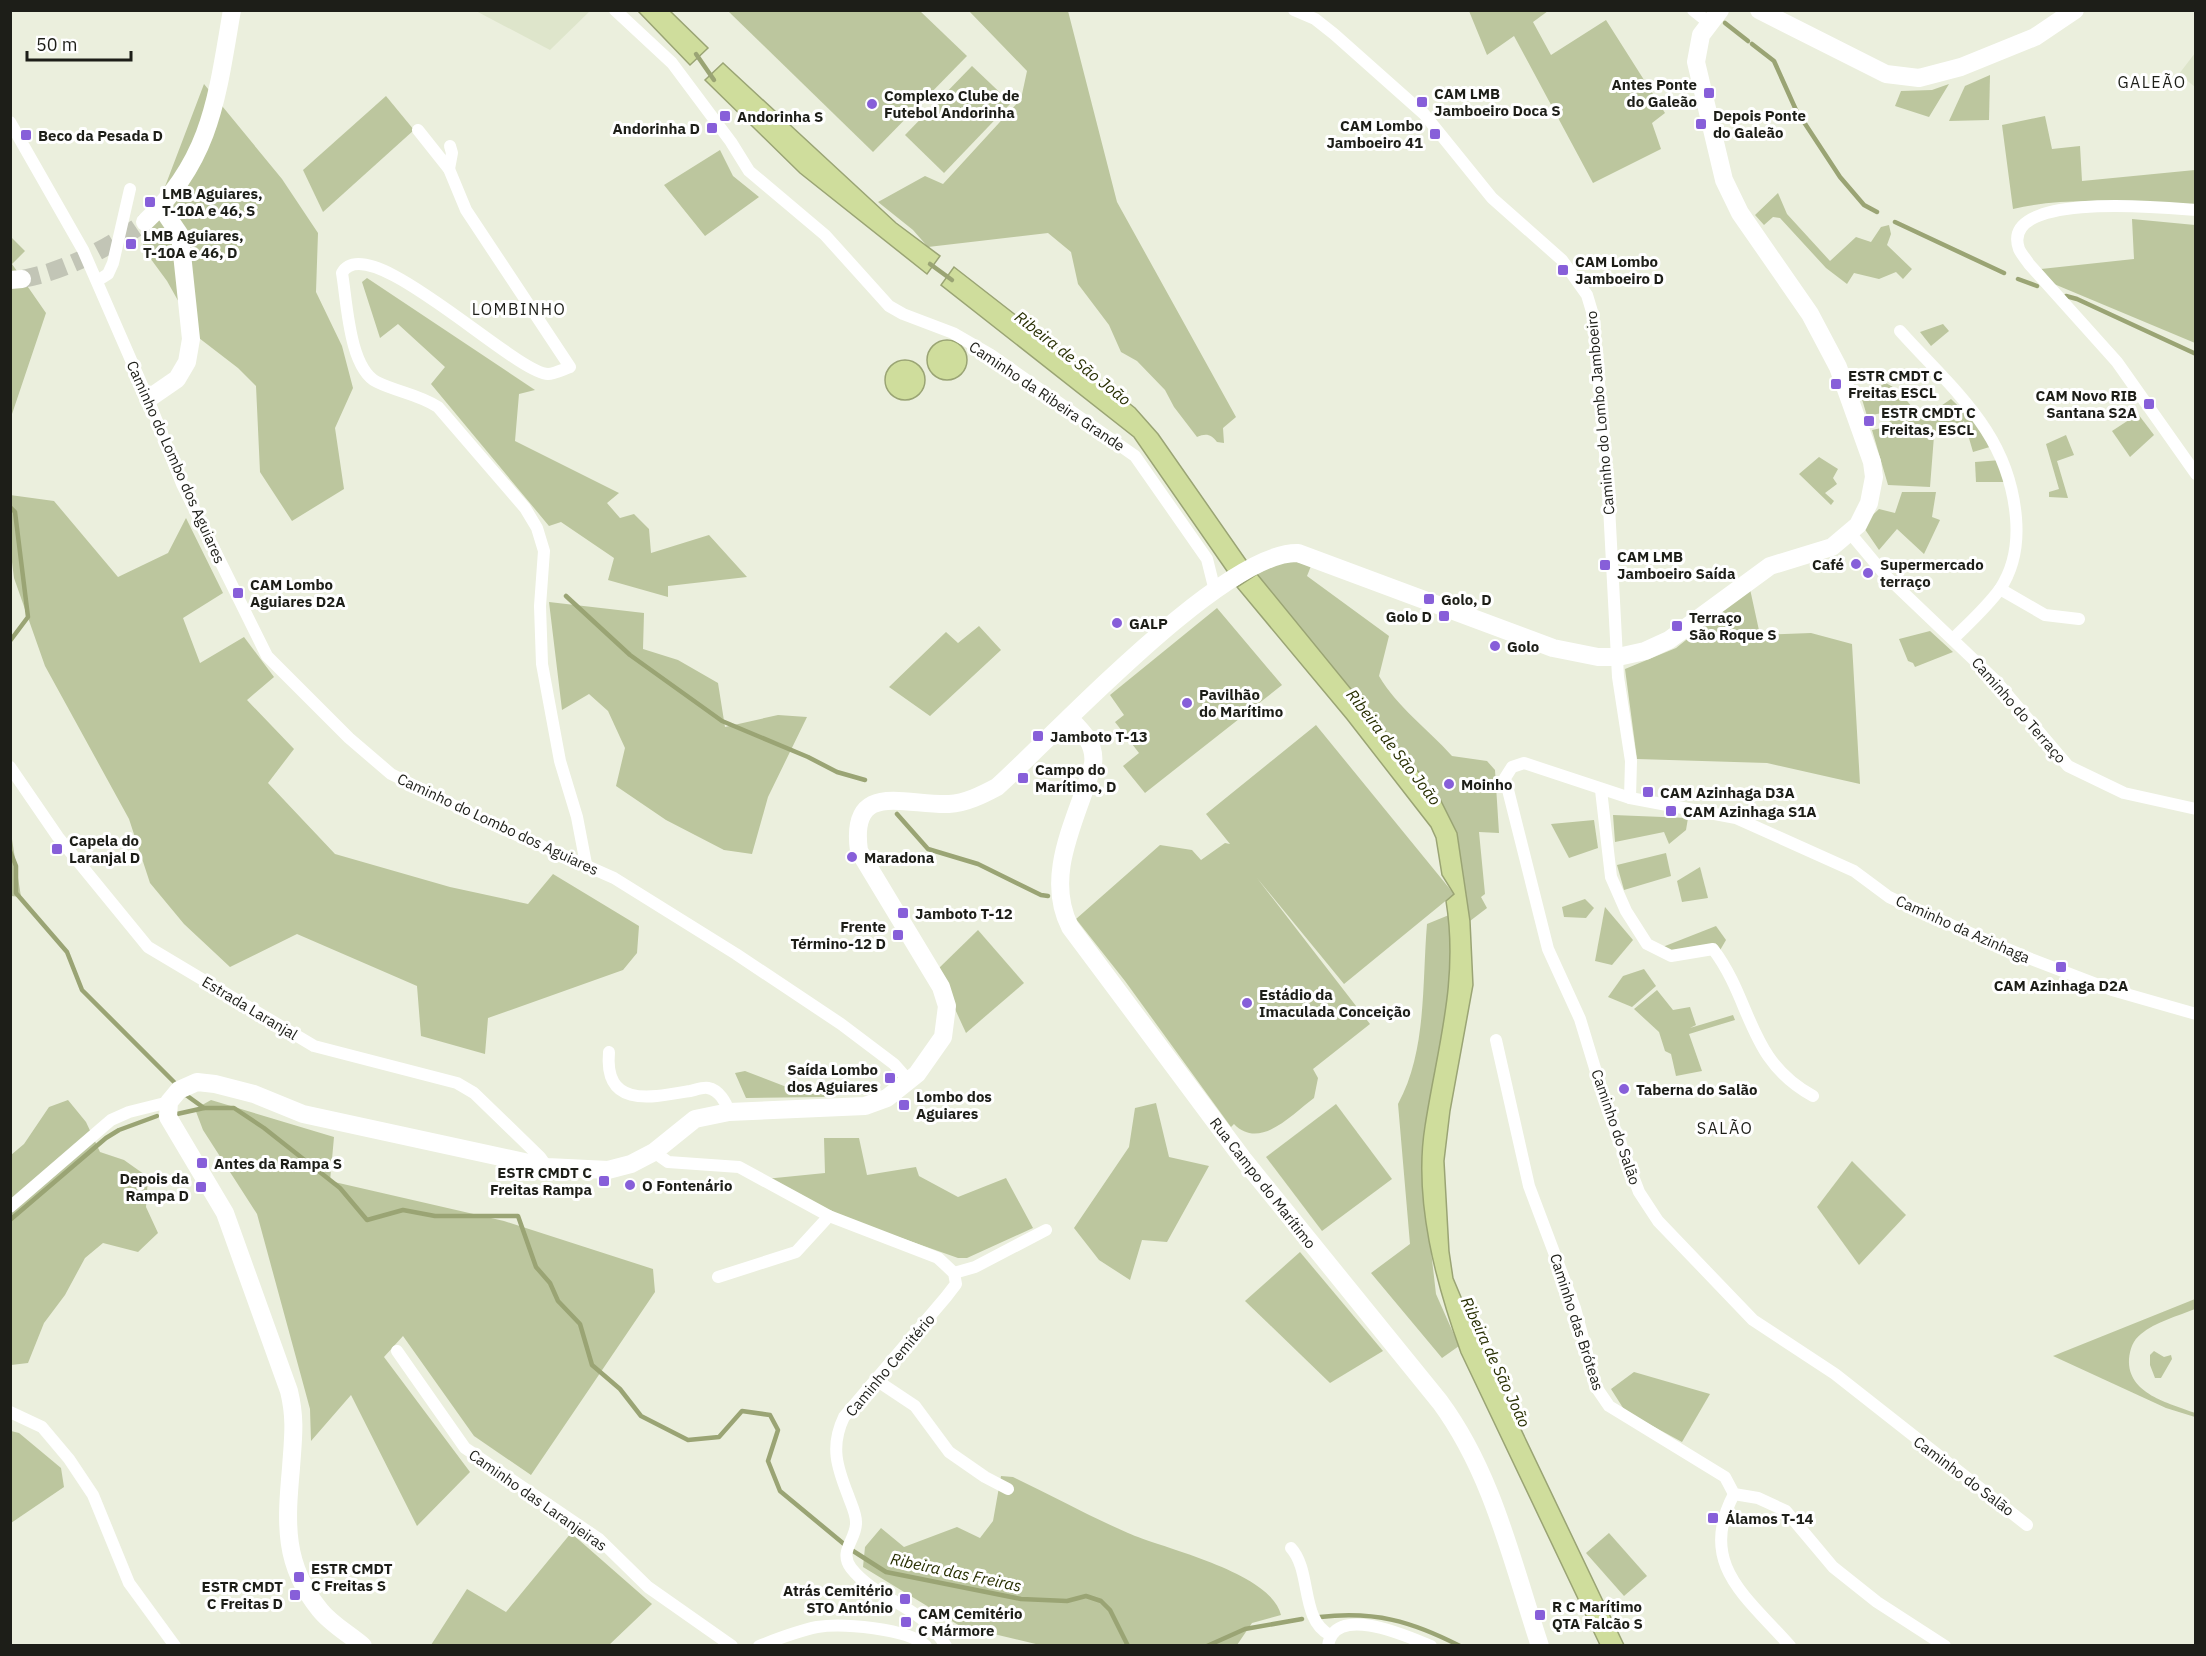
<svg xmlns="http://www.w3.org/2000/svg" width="2206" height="1656" viewBox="0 0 2206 1656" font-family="'IBM Plex Sans',sans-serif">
<rect width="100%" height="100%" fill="#ebefdd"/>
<g fill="#dee5cb">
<path d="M591,10L550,50L476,11V10Z"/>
<path d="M2195,53L2196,87H2195L2179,74Z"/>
</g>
<g fill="#bcc69e">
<path d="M728,11H920L967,56L873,152Z"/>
<path d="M969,11H1068L1117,202L1236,417L1223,428L1224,443L1217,442C1211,434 1206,433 1197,437L1174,407L1165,390L1137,361L1121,352L1109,325L1078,284L1071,252L1048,233L928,247L913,230L878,202L925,176L943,184L1021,99L1027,71Z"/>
<path d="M1469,11H1548L1533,22L1551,55L1606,20L1665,113L1652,123L1661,149L1593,183L1514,36L1487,55Z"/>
<path d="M972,66L1011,103L944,173L905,135Z"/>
<path d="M1990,75L1989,120L1949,121L1965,86Z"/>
<path d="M204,84L282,179L318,233L316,292L342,346L353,388L335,428L344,489L292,521L260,472L256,386L238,368L199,338L167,281L142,247Z"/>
<path d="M1949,84L1929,117L1895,106L1901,91L1932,90Z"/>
<path d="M386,96L414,130L323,212L303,170Z"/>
<path d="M2045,116L2052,149L2080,146L2082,181L2195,170V206C2136,204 2071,195 2013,209L2002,125Z"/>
<path d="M720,150L733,176L759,197L705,236L664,185Z"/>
<path d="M1778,193L1787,214L1830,261L1856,237L1871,242L1881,227L1889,225L1891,234L1887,245L1912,269L1903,279L1896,272L1879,279L1854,273L1847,284L1826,268L1780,218L1773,217L1764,225L1755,215Z"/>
<path d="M2132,219L2195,225V343L2054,284L2041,269L2134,259Z"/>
<path d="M11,237L25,251L12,264L46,313L11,417Z"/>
<path d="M367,278L535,390L519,394L515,441L619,493L607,503L620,518L634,514L649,529L651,553L709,535L747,577L668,586V597L608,580L614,558L561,522L549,526L431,384L445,367L398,324L380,338L362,282Z"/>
<path d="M1943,324L1949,331L1931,346L1920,332Z"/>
<path d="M1886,383L1898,390L1922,419L1951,399L1981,428L1993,446L1973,452L1964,421L1950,432L1934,436L1930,487L1888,485L1872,430L1891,426L1887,412L1867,416L1861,396Z"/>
<path d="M2138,414L2154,435L2130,457L2112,431Z"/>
<path d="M2066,435L2074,455L2057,461L2068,498L2049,497V492L2059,489L2046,444Z"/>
<path d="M1819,457L1838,469L1833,478L1837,484L1825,493L1834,501L1831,505L1799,474Z"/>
<path d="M2001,460L2008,482H1976L1975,462Z"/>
<path d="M1902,492H1936L1932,517L1940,520L1924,554L1897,529L1879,550L1862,525L1879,509L1895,513Z"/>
<path d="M10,495L54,501L118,577L168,553L186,518L223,593L183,618L200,663L244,637L274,677L247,700L294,749L268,783L335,854L450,887L528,904L553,874L639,926L637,953L623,970L488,1018L485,1054L421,1036L417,986L297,934L230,967L184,924L150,883L129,819L45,666L14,578L10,546Z"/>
<path d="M1286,559L1311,566L1307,576L1389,636L1379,676C1397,707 1428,729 1452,756L1487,761L1495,770L1499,833L1479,832L1485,894L1481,897L1487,908L1470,921L1457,833L1404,754L1257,574Z"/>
<path d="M1750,589L1760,635L1811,633L1852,644L1860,784L1767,763L1637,759L1625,669L1676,648Z"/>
<path d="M549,602L644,613L643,649L678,660L718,683L725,727L778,715L807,717L768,797L752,854L724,850L666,820L616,786L625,748L608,711L589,694L562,710Z"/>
<path d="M1217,608L1282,685L1145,793L1123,766L1139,753L1115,722L1124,715L1110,695Z"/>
<path d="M979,626L1001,650L930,716L889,687L946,632L958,643Z"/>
<path d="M1930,631L1953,652L1915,667L1913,663L1908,661L1899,639Z"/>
<path d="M1316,725L1454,894L1344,984L1257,878L1370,1024L1313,1069L1318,1078L1314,1098C1292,1114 1260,1151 1234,1124L1231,1127L1125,981L1076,919L1160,845L1192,850L1201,860L1225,843L1230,844L1206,814Z"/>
<path d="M1613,815L1688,818L1686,830L1669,844L1664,832L1615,842Z"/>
<path d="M1594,820L1598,848L1569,858L1551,824Z"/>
<path d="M11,833L21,897L11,896Z"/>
<path d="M1666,853L1671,876L1624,890L1617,865Z"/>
<path d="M1700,867L1708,898L1682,902L1677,881Z"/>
<path d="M1585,899L1594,908L1586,918L1564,917L1562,907Z"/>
<path d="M1605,907L1633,940L1612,965L1595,961Z"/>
<path d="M1449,915L1451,958L1449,999L1425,1127L1422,1173L1436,1294L1459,1346L1442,1358L1371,1273L1410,1244L1398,1104C1427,1051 1422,983 1427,924Z"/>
<path d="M1716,926L1726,940L1719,952H1674L1660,948Z"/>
<path d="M978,930L1024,983L966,1033L937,970Z"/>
<path d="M1644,969L1656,986L1632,1007L1608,997L1623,976Z"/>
<path d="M1657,990L1673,1010L1690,1007L1696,1025L1690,1028L1733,1015L1735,1020L1689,1034L1702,1071L1676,1076L1671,1054L1665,1051L1659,1032L1634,1009Z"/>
<path d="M745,1071L797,1091L839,1093L824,1097L746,1098L735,1073Z"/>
<path d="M68,1100L86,1122L100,1152L124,1160L148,1177L146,1207L158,1233L138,1252L103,1243L85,1258L65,1295L44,1323L28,1363L11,1365V1155L24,1144L49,1107Z"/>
<path d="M211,1100L334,1137L330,1181L504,1221L653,1269L655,1292L531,1475L474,1436L403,1336L384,1357L470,1472L417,1526L351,1395L311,1441L310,1409L257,1214L203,1130L195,1109Z"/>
<path d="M1156,1103L1169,1157L1209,1166L1167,1242L1142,1240L1130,1280L1099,1260L1074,1228L1129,1147L1135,1108Z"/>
<path d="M1336,1104L1392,1179L1322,1231L1266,1157Z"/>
<path d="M824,1138H859L867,1175L916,1167L919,1176L958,1197L1006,1178L1033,1228L967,1258H958L836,1215L765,1179L825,1173Z"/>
<path d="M1852,1161L1906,1215L1859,1265L1817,1207Z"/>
<path d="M1300,1252L1383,1351L1330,1383L1245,1301Z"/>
<path d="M2195,1299V1309C2178,1316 2155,1322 2141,1334C2133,1340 2130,1349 2129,1359C2127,1394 2169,1403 2195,1413V1417L2166,1408L2053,1356Z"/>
<path d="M2154,1351L2164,1357L2171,1355L2172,1359L2161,1378H2155L2150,1365V1355Z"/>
<path d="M1634,1372L1710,1394L1682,1442L1625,1411L1611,1389Z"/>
<path d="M11,1431L19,1433L61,1468L64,1487L11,1523Z"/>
<path d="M1001,1476L1013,1477C1051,1495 1089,1516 1128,1533C1164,1549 1271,1572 1281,1615L1252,1623L1237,1645H1040L960,1626L863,1567L865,1547L881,1528L904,1547L957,1527L980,1538L993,1521Z"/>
<path d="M571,1533L652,1604L609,1645H431L467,1589L506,1612Z"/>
<path d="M1609,1533L1647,1576L1624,1596L1586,1553Z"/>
</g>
<g fill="#cfdd9c" stroke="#9aa474" stroke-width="1.5">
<path d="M638,11H670L708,48L690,65Z"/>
<path d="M723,63L896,223L940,256L927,274L800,173L705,80Z"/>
<path d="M954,267L1135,408L1158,434L1248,563L1229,574L1134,437L941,285Z"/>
<circle cx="947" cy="360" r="20"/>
<circle cx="905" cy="380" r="20"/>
<path d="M1257,574L1439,797L1457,833L1470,921L1473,985L1450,1111L1444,1161L1449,1251L1453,1278L1485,1354L1624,1645H1600L1461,1353C1436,1284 1413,1200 1425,1126C1437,1048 1459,981 1446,901L1454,894L1442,875L1436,838L1431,827L1347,719L1237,587Z"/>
</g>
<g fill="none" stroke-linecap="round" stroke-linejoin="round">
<g stroke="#9aa474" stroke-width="4.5">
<path d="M1725,23L1748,41"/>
<path d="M1752,44L1774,61L1796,110L1840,177L1864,205L1877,212"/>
<path d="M696,54L714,80"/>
<path d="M1895,222L2004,273"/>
<path d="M930,264L952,280"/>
<path d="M2018,279L2037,286"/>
<path d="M2066,296L2077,299L2196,354"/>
<path d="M10,507L15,512L28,617L10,641"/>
<path d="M566,596L630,655L722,721L808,757L837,772L865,780"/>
<path d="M897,814L928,849L978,864L1041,895L1048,896"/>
<path d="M10,851L16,866V893L67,952L82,990L174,1082"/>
<path d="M186,1095L204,1108H234L264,1128L340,1188L367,1220L403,1210L435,1216H518L536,1267L550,1283L558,1301L580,1324L592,1365L620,1389L641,1416L688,1440L719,1437L742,1411L770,1415L778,1430L768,1461L780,1491L850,1549L886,1572L1021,1599L1067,1601L1086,1596L1101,1601L1110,1610L1128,1646"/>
<path d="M177,1114L204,1108"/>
<path d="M10,1220L106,1138L119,1130L157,1116"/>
<path d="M1320,1617C1375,1611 1411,1621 1460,1646"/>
<path d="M1207,1646L1245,1629L1302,1619"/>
</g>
<path stroke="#c2c5b6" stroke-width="18" stroke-dasharray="18 9" stroke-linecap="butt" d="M22,279C66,271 108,248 145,222"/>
<g stroke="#fff" stroke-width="12">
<path d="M615,10L672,63L731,142L749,171L825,235L889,306L903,314L953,333L991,355L1135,456L1207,559L1215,591"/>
<path d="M1294,10L1315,19L1334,34L1424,114L1492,198L1562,260L1587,295L1593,315L1608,487L1618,677L1631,761L1630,798"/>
<path d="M1693,10L1708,22"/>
<path d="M10,122L83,250L148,399L182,484L267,656L349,738L391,774L485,821L614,878L736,954L841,1024L894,1064L909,1081"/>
<path d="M418,130L449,169L466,210L570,367C564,369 554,374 548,374C514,373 368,227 342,273C347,302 349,368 377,382C397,392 418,394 438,407L525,508L537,528L544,551L540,606L542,664L560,761L577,817L586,864"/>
<path d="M449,169L452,153L450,146"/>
<path d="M2196,210C2169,208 1998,190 2019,249C2021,254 2026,259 2029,264L2117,362L2196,474"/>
<path d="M97,281L108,274L113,263L130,189"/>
<path d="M1900,331C1954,391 2009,433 2016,518C2018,542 2014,568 2000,589C1987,607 1969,623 1953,639"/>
<path d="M1850,533L1886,576L1995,680L2068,766L2124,793L2196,809"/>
<path d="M2000,589L2045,615L2079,619"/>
<path d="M10,767L58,837L148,947L314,1046L457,1083L474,1093L540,1157L547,1167"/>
<path d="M1601,790L1611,877L1626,911L1647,944L1671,956L1713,949C1753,1002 1747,1060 1813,1096"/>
<path d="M1496,1040L1529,1186L1575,1308L1596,1387L1609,1406L1725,1477L1734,1494L1758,1498L1786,1511L1833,1567L1877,1602L1945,1646"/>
<path d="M609,1052C604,1108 650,1098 690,1091C695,1090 703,1087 708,1088C719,1090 726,1102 729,1112"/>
<path d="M654,1152L668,1162L739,1167L829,1216L938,1258L954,1273L956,1284L946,1297L844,1417C830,1446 837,1467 848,1495C851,1504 856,1513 856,1522C857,1539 838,1551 851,1568C877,1601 919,1603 946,1646"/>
<path d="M10,1207L111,1120L129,1112L169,1102"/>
<path d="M954,1273L975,1267L1046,1230"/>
<path d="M718,1277L796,1252L829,1216"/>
<path d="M397,1351L465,1448L599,1539L648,1587L732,1646"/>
<path d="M876,1380L915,1406L949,1452L985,1477L1008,1489"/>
<path d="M10,1412L42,1427L69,1459L93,1495L129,1583L175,1646"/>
<path d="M1734,1494C1697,1564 1746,1596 1790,1646"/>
<path d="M2027,1525L1835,1374L1753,1320L1658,1221L1639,1192L1608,1111L1580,1019L1548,949L1505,778L1512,767L1524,763L1630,798L1736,818L1854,871L1889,897L1923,913L2031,959L2112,990L2196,1014"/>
<path d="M1291,1548C1312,1571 1300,1620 1330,1635"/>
<path d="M759,1646C777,1639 797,1631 817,1627C841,1623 908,1628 926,1646"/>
<path d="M1328,1646C1334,1603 1407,1636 1431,1646"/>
</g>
<g stroke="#fff" stroke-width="18">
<path d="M1759,10L1886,74L1919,78L1961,67L2035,37L2075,10"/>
<path d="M145,222C212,159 217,96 232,10"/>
<path d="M10,280L22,279"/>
<path d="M148,399L177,379L187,362L191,339L180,235L161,207"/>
<path d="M1069,718C1082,731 1096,744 1093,764C1078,817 1043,874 1070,927L1243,1159L1440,1402C1493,1474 1512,1562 1540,1646"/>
<path d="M363,1646C349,1634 331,1624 320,1610C283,1565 286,1523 291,1468C293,1438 296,1420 289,1391L225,1213L168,1117L169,1102L179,1090L197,1082L215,1084L254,1094L303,1114L547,1167L608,1170L631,1164L654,1152L695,1119L729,1112L865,1106L887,1098L917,1074L943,1037L947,1006L941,987L859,851C849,779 906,806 949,804C966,803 982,795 997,787C1055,735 1224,551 1298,553L1553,648L1598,657H1618L1645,651L1669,640L1770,566L1832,547L1858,525L1869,503L1874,477L1872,462L1838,367L1810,314L1740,213L1724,180L1696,62L1701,35L1720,10"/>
</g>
</g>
<g fill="#875fd9" stroke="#fff" stroke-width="2">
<rect x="1703" y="87" width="12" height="12" rx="3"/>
<rect x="1416" y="96" width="12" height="12" rx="3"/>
<circle cx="872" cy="104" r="6"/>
<rect x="719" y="110" width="12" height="12" rx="3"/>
<rect x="1695" y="118" width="12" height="12" rx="3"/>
<rect x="706" y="122" width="12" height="12" rx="3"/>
<rect x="1429" y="128" width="12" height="12" rx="3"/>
<rect x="20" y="129" width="12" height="12" rx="3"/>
<rect x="144" y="196" width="12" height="12" rx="3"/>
<rect x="125" y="238" width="12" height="12" rx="3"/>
<rect x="1557" y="264" width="12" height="12" rx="3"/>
<rect x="1830" y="378" width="12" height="12" rx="3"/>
<rect x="2143" y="398" width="12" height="12" rx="3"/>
<rect x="1863" y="415" width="12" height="12" rx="3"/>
<circle cx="1856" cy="564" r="6"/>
<rect x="1599" y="559" width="12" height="12" rx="3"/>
<circle cx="1868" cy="573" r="6"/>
<rect x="232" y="587" width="12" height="12" rx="3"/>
<rect x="1423" y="593" width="12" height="12" rx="3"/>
<rect x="1438" y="610" width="12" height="12" rx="3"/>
<circle cx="1117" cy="623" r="6"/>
<rect x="1671" y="620" width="12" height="12" rx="3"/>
<circle cx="1495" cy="646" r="6"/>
<circle cx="1187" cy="703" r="6"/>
<rect x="1032" y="730" width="12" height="12" rx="3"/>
<rect x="1017" y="772" width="12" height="12" rx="3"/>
<circle cx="1449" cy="784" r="6"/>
<rect x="1642" y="786" width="12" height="12" rx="3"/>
<rect x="1665" y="805" width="12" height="12" rx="3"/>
<rect x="51" y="843" width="12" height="12" rx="3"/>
<circle cx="852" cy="857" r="6"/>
<rect x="897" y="907" width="12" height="12" rx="3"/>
<rect x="892" y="929" width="12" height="12" rx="3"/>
<rect x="2055" y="961" width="12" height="12" rx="3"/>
<circle cx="1247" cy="1003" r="6"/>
<rect x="884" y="1072" width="12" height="12" rx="3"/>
<circle cx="1624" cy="1089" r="6"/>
<rect x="898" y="1099" width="12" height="12" rx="3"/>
<rect x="196" y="1157" width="12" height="12" rx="3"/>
<rect x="598" y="1175" width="12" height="12" rx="3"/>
<circle cx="630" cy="1185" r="6"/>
<rect x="195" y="1181" width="12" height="12" rx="3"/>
<rect x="1707" y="1512" width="12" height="12" rx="3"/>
<rect x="293" y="1571" width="12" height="12" rx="3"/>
<rect x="289" y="1589" width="12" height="12" rx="3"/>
<rect x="899" y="1593" width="12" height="12" rx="3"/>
<rect x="1534" y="1609" width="12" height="12" rx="3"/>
<rect x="900" y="1616" width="12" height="12" rx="3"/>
</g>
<g text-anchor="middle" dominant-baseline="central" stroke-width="6" stroke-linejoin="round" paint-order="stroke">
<g font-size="15" font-weight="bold" fill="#1d1e18" stroke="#fff" text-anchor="start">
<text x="1697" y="84" text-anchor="end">Antes Ponte<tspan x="1697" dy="17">do Galeão</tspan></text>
<text x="1434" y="93">CAM LMB<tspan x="1434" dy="17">Jamboeiro Doca S</tspan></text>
<text x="884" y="95">Complexo Clube de<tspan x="884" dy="17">Futebol Andorinha</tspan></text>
<text x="1713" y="115">Depois Ponte<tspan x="1713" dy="17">do Galeão</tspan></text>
<text x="737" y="116">Andorinha S</text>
<text x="1423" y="125" text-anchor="end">CAM Lombo<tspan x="1423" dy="17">Jamboeiro 41</tspan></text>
<text x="700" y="128" text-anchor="end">Andorinha D</text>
<text x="38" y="135">Beco da Pesada D</text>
<text x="162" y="193">LMB Aguiares,<tspan x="162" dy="17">T-10A e 46, S</tspan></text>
<text x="143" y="235">LMB Aguiares,<tspan x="143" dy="17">T-10A e 46, D</tspan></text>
<text x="1575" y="261">CAM Lombo<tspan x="1575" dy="17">Jamboeiro D</tspan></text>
<text x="1848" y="375">ESTR CMDT C<tspan x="1848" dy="17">Freitas ESCL</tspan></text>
<text x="2137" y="395" text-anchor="end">CAM Novo RIB<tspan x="2137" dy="17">Santana S2A</tspan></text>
<text x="1881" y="412">ESTR CMDT C<tspan x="1881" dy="17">Freitas, ESCL</tspan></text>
<text x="1617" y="556">CAM LMB<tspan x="1617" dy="17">Jamboeiro Saída</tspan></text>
<text x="1844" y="564" text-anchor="end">Café</text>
<text x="1880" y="564">Supermercado<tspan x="1880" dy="17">terraço</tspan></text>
<text x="250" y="584">CAM Lombo<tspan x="250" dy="17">Aguiares D2A</tspan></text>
<text x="1441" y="599">Golo, D</text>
<text x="1432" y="616" text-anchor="end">Golo D</text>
<text x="1689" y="617">Terraço<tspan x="1689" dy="17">São Roque S</tspan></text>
<text x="1129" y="623">GALP</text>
<text x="1507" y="646">Golo</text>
<text x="1199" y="694">Pavilhão<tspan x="1199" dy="17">do Marítimo</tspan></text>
<text x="1050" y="736">Jamboto T-13</text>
<text x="1035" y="769">Campo do<tspan x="1035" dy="17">Marítimo, D</tspan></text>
<text x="1461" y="784">Moinho</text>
<text x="1660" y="792">CAM Azinhaga D3A</text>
<text x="1683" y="811">CAM Azinhaga S1A</text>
<text x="69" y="840">Capela do<tspan x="69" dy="17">Laranjal D</tspan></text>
<text x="864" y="857">Maradona</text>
<text x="915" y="913">Jamboto T-12</text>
<text x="886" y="926" text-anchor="end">Frente<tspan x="886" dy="17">Término-12 D</tspan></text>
<text x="2061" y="985" text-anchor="middle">CAM Azinhaga D2A</text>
<text x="1259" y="994">Estádio da<tspan x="1259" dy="17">Imaculada Conceição</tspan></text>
<text x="878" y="1069" text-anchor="end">Saída Lombo<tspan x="878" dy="17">dos Aguiares</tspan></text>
<text x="1636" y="1089">Taberna do Salão</text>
<text x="916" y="1096">Lombo dos<tspan x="916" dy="17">Aguiares</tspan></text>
<text x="214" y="1163">Antes da Rampa S</text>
<text x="592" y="1172" text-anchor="end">ESTR CMDT C<tspan x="592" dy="17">Freitas Rampa</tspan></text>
<text x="189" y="1178" text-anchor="end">Depois da<tspan x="189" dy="17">Rampa D</tspan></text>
<text x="642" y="1185">O Fontenário</text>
<text x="1725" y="1518">Álamos T-14</text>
<text x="311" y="1568">ESTR CMDT<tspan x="311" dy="17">C Freitas S</tspan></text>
<text x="283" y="1586" text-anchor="end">ESTR CMDT<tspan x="283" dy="17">C Freitas D</tspan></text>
<text x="893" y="1590" text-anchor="end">Atrás Cemitério<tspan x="893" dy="17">STO António</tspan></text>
<text x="1552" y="1606">R C Marítimo<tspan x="1552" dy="17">QTA Falcão S</tspan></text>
<text x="918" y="1613">CAM Cemitério<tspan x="918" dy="17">C Mármore</tspan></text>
</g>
<g font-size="15" fill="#1d1e18" stroke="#fff">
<text transform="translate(1047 396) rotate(34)">Caminho da Ribeira Grande</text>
<text transform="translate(1600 413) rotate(-95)">Caminho do Lombo Jamboeiro</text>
<text transform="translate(176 462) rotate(66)">Caminho do Lombo dos Aguiares</text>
<text transform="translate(2019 710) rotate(49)">Caminho do Terraço</text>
<text transform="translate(498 824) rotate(25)">Caminho do Lombo dos Aguiares</text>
<text transform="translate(1963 929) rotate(24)">Caminho da Azinhaga</text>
<text transform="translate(250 1008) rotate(31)">Estrada Laranjal</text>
<text transform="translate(1616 1127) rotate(71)">Caminho do Salão</text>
<text transform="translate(1263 1183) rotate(52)">Rua Campo do Marítimo</text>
<text transform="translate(1577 1322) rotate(72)">Caminho das Bróteas</text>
<text transform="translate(890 1365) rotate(-50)">Caminho Cemitério</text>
<text transform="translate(1964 1476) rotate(37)">Caminho do Salão</text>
<text transform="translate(538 1500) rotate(35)">Caminho das Laranjeiras</text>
</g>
<g font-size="16" letter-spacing="1.5" fill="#1d1e18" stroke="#fff">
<text x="2152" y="82">GALEÃO</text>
<text x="519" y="309">LOMBINHO</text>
<text x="1725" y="1128">SALÃO</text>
</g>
<g font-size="16" font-style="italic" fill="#272e00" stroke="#fff">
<text transform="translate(1073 358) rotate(38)">Ribeira de São João</text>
<text transform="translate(1394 747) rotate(52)">Ribeira de São João</text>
<text transform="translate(1496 1362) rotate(65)">Ribeira de São João</text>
<text transform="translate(956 1572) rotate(12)">Ribeira das Freiras</text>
</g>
</g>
<rect width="2206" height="1656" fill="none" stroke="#1d1e18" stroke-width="24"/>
<path d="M27 51v9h104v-9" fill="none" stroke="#1d1e18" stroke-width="3"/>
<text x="36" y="51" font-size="18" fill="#1d1e18" stroke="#ffffff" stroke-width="4.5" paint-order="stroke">50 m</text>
</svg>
